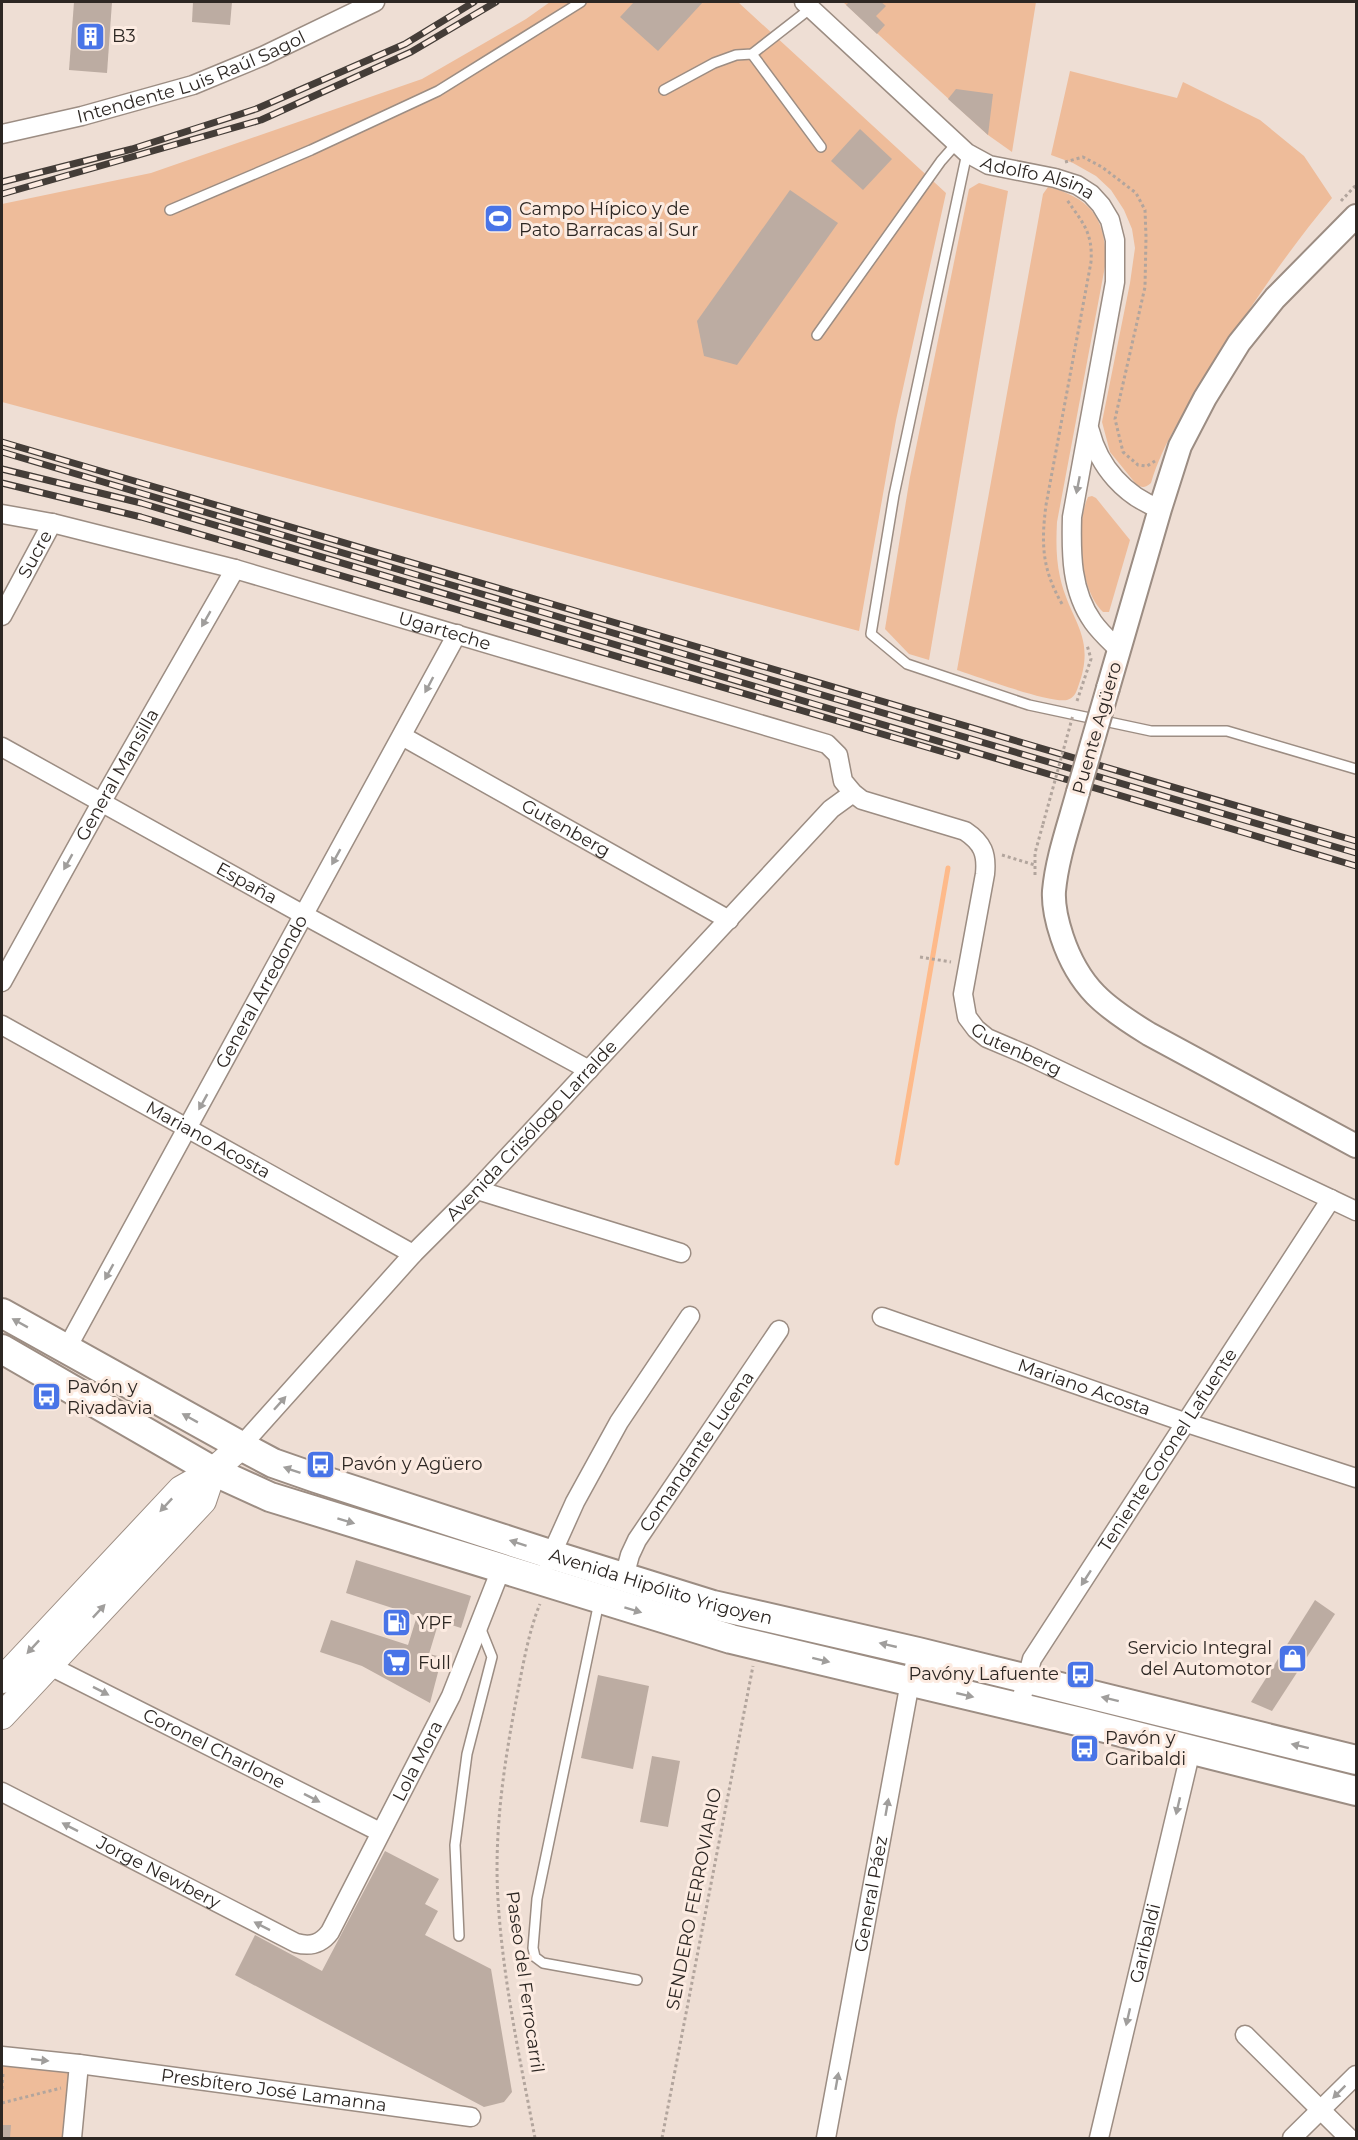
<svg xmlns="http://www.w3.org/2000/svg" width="1358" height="2140" viewBox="0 0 1358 2140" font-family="Montserrat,sans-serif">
<rect width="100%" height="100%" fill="#eeded4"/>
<g fill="#eebc9a">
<path d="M550,2H738L946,193L896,420L859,631L2,402V204L151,173L422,79L526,19Z"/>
<path d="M843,2H1036L1012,152L988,135Z"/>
<path d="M1070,71L1177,98L1183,82L1260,120L1304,156L1332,198C1287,252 1247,311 1210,370C1188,406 1163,442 1151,483C1145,488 1142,488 1136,484L1110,452L1102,422L1130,283L1135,248L1132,229L1124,210L1111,190L1096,176L1073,163L1051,155Z"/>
<path d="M979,183L1008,191L929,660L909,654L885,629L910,477L969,189Z"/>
<path d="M1048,187C1091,198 1105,218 1106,261L1057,522C1056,541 1056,559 1060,577C1070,622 1097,636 1078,687C1076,693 1074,698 1067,700C1048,703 979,677 957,670L1043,194Z"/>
<path d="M1092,496L1096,498L1130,540L1109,612H1103C1079,590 1075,525 1088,497Z"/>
<path d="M2,2056L79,2064L72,2138H2Z"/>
</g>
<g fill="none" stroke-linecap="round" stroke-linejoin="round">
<path stroke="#feba8a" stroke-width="5" d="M897,1163L948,868"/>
</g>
<g fill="#bcaca2">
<path d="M74,2H112L107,73L69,70Z"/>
<path d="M193,2H232L230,25L192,22Z"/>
<path d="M634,2H703L658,51L620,17Z"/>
<path d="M849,2H881L886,6L876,16L885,25L877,34L846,5Z"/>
<path d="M956,89L993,94L988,135L948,99Z"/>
<path d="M860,129L892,159L863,190L831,161Z"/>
<path d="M790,190L838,223L737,365L704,356L697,321Z"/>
<path d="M356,1560L471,1596L461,1628L439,1621L429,1654L442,1657L430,1703L362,1666L320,1652L331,1620L408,1645L417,1616L346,1593Z"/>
<path d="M1315,1600L1335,1614L1272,1711L1251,1702Z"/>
<path d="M598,1675L649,1686L633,1769L581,1758Z"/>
<path d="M652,1756L680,1761L668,1827L640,1822Z"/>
<path d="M385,1851L439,1879L425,1904L438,1911L425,1935L491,1969L512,2092L504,2102L484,2107L235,1975L255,1935L322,1971Z"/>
<path d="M2,2125H11L10,2138H2Z"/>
</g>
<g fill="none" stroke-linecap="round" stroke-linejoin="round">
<defs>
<g id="service">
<path d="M752,54L821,147"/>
<path d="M664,90L714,63L736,55L752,54L811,8"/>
<path d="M967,153L894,495L871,634L907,664L1029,705L1151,731H1227L1356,769"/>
<path d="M170,210L311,150L438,91L581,2"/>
<path d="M817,335L941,161L956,144"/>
<path d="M599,1602L537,1899L533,1948L535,1957L543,1963L637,1980"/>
<path d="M459,1936L455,1845L467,1754L492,1657L480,1627"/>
</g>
<g id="minor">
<path id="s1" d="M804,2L967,153L989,165L1055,178L1077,185L1091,194L1101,205L1110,220L1115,240V282L1072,517C1071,554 1071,591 1093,622C1100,632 1110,641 1119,650"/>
<path id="s2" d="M2,134L82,116L193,85L263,56L375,2"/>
<path d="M1090,431C1099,467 1125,496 1160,509"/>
<path id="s3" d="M2,514L52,523L235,569L827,744L838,755L843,781L853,793L862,800L965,831C983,843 987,854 985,874L963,994L967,1017L976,1029L987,1038L1027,1055L1356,1211"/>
<path id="s4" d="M2,616L52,523"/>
<path id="s5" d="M402,736L729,920"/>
<path id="s6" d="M2,747L304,915L589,1070"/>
<path id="s7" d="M2,982L101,803L235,569"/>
<path id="s8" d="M2,1025L413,1254"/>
<path d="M477,1190L681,1253"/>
<path id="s9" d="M882,1317L1187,1423L1356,1478"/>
<path id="s10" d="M67,1348L457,634"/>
<path id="s11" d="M241,1446L413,1254L477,1190L831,809L853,793"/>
<path d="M548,1562L575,1502L619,1422L690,1316"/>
<path id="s12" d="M624,1577L630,1555L637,1540L779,1330"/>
<path id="s13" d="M48,1665L380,1832"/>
<path id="s14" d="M1019,1708L1032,1659L1331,1199"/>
<path id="s15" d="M2,1792L296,1943C311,1947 321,1944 330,1932L451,1696L501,1569"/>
<path d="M1245,2035L1349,2138"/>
<path id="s16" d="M2,2056L79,2064L471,2117"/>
<path d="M72,2138L79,2064"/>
<path id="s17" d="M826,2138L910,1682L918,1652"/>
<path id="s18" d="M1099,2138L1191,1750"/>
<path d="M1292,2138L1356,2075"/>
</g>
<g id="tertiary">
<path d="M1108,688L1160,509L1180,446L1205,398L1239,343L1275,298L1356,216"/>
<path d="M1078,792C1069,825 1057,858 1054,891C1053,907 1057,922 1062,937C1079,988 1105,1007 1149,1034L1356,1146"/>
</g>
<g id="secondary">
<path d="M2,1680L181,1489L213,1471L241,1446"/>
<path d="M2,1716L203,1501L213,1471"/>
</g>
<g id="primary">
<path id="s19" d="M2,1313L241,1446L273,1463L316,1478L562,1558L713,1605L918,1652L1356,1760"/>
<path d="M2,1349L213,1471L270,1497L731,1639L1081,1722L1356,1791"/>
</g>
</defs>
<use href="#service" stroke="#9c8d83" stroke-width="12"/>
<use href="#minor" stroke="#9c8d83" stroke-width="21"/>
<use href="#tertiary" stroke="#9c8d83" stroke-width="26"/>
<use href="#secondary" stroke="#9c8d83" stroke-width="28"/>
<use href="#primary" stroke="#9c8d83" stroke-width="32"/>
<g stroke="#b2a59d" stroke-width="3" stroke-dasharray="3 3" stroke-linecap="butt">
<path d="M1065,162L1083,157L1102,167L1136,193L1145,210L1146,237L1145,287L1115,419L1123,452L1138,465L1147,466L1155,461"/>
<path d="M1341,201L1356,185"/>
<path d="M1062,604C1042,569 1041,544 1046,505L1091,262C1093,233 1083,223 1067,200"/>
<path d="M1077,701L1091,659L1087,645"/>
<path d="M1002,855L1035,865"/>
<path d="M1035,875V853L1043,824"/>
<path d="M920,957L951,962"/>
<path d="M2,2089L3,2073"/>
<path d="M2,2103L61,2088"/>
<path d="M535,2138C520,2060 503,1980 498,1900C494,1835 503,1770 515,1706C521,1676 528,1632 540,1604"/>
<path d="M662,2138L753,1666"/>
</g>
<use href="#service" stroke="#fff" stroke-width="9"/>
<use href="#minor" stroke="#fff" stroke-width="18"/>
<use href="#tertiary" stroke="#fff" stroke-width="22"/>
<use href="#secondary" stroke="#fff" stroke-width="26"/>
<use href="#primary" stroke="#fff" stroke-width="28"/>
<defs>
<g id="rail">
<path d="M2,182L132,149L256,109L405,44L474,2"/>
<path d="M2,194L261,120L411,52L496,2"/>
<path d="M2,442L1356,841"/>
<path d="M2,452L1356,853"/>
<path d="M2,469L141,503L1356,866"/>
<path d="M2,483L141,517L957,756"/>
</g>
</defs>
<use href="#rail" stroke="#443d38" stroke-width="7"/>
<use href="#rail" stroke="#fcebe1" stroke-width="4.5" stroke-dasharray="14" stroke-linecap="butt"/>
<defs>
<path id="tertiary-bridge" d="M1078,792L1108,688"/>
</defs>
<use href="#tertiary-bridge" stroke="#9c8d83" stroke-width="26" stroke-linecap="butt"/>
<path stroke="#b2a59d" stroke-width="3" stroke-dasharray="3 3" stroke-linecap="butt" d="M1043,824L1073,715"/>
<use href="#tertiary-bridge" stroke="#fff" stroke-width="22"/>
</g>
<defs><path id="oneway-solid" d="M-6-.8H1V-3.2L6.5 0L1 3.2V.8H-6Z" transform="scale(1.5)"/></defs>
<g fill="#a09e9c">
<use href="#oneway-solid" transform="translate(1078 485) rotate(101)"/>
<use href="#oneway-solid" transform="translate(206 619) rotate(120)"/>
<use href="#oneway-solid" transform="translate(429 685) rotate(118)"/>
<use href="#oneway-solid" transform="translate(336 857) rotate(119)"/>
<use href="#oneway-solid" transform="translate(68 862) rotate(119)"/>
<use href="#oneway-solid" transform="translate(203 1102) rotate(119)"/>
<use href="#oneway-solid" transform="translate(109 1272) rotate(119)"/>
<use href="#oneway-solid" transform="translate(20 1323) rotate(-151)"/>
<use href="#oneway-solid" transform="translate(280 1403) rotate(-48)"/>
<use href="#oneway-solid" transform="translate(190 1418) rotate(-151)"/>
<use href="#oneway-solid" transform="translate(292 1470) rotate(-161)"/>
<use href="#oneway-solid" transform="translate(166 1505) rotate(133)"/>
<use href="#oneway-solid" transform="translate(346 1521) rotate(17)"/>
<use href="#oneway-solid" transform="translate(518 1543) rotate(-162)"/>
<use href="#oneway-solid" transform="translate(1086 1578) rotate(123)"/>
<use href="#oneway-solid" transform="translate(633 1610) rotate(17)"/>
<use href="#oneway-solid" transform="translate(99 1611) rotate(-47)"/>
<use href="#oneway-solid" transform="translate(888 1645) rotate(-167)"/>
<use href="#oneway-solid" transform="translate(33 1647) rotate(133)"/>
<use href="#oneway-solid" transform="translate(821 1660) rotate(14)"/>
<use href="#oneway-solid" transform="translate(101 1691) rotate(27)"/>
<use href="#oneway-solid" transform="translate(965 1695) rotate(13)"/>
<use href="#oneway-solid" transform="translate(1110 1699) rotate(-166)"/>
<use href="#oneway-solid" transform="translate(1300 1746) rotate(-166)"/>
<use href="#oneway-solid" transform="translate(312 1798) rotate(27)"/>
<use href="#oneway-solid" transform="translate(1178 1806) rotate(103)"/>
<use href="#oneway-solid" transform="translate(887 1807) rotate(-80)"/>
<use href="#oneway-solid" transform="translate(70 1827) rotate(-153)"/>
<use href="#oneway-solid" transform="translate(262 1926) rotate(-153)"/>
<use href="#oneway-solid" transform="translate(1128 2017) rotate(103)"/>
<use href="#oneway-solid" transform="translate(40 2060) rotate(6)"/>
<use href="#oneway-solid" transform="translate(837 2081) rotate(-80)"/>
<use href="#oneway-solid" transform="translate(1339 2092) rotate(135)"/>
</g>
<defs>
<symbol id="building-square" viewBox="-11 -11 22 22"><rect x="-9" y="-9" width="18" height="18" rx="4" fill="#4974e7" stroke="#fcebe1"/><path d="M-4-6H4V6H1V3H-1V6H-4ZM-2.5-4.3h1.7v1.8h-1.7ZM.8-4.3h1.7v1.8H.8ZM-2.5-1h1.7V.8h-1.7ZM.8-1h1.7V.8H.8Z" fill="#fff"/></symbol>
<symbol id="stadium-square" viewBox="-11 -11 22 22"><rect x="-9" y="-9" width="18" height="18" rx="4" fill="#4974e7" stroke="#fcebe1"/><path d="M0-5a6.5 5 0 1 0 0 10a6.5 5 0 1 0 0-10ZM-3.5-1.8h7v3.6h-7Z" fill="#fff"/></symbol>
<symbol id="bus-square" viewBox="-11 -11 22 22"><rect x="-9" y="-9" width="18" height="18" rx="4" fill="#4974e7" stroke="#fcebe1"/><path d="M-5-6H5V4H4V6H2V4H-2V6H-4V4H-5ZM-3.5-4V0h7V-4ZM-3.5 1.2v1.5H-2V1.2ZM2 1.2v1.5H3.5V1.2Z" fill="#fff"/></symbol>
<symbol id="fuel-square" viewBox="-11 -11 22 22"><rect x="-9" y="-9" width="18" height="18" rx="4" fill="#4974e7" stroke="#fcebe1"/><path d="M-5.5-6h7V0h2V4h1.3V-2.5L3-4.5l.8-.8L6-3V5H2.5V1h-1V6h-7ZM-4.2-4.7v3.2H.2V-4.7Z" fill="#fff"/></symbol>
<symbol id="shop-square" viewBox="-11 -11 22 22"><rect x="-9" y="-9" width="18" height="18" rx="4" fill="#4974e7" stroke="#fcebe1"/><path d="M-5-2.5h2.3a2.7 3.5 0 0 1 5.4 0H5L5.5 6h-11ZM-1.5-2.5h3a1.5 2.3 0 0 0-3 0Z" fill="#fff"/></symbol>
<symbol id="supermarket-square" viewBox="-11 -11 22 22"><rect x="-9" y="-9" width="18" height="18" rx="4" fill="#4974e7" stroke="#fcebe1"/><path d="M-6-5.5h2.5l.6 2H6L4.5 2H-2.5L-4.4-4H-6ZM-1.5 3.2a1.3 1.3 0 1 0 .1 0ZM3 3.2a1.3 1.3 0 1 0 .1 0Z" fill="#fff"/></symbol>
</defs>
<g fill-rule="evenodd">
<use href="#building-square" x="74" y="20" width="33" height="33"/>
<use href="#stadium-square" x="482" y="202" width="33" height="33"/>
<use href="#bus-square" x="30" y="1380" width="33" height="33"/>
<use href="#bus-square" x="304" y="1448" width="33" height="33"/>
<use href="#fuel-square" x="380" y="1606" width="33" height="33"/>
<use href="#shop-square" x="1276" y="1642" width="33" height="33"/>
<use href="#supermarket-square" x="380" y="1646" width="33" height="33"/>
<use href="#bus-square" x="1064" y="1658" width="33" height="33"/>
<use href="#bus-square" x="1068" y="1732" width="33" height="33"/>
</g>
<g text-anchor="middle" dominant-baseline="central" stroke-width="6" stroke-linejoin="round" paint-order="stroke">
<g font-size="18" fill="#2d2723" stroke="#fcebe1" text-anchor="start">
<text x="112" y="36">B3</text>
<text x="519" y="209">Campo Hípico y de<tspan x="519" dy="21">Pato Barracas al Sur</tspan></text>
<text x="67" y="1387">Pavón y<tspan x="67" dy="21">Rivadavia</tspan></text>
<text x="341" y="1464">Pavón y Agüero</text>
<text x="417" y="1623">YPF</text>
<text x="1272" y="1648" text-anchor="end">Servicio Integral<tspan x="1272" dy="21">del Automotor</tspan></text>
<text x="418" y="1663">Full</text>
<text x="1059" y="1674" text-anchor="end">Pavóny Lafuente</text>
<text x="1105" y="1738">Pavón y<tspan x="1105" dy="21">Garibaldi</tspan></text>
</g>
<g font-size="18" fill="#2d2723" stroke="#fcebe1">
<text stroke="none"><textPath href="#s2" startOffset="198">Intendente Luis Raúl Sagol</textPath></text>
<text stroke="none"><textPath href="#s1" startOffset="298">Adolfo Alsina</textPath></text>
<text stroke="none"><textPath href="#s4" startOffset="70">Sucre</textPath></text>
<text stroke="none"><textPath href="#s3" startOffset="458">Ugarteche</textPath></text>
<text transform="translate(1097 728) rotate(-74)">Puente Agüero</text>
<text stroke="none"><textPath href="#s7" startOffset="237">General Mansilla</textPath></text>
<text stroke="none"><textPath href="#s5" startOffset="188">Gutenberg</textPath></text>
<text stroke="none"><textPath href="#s6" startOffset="280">España</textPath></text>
<text stroke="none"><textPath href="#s10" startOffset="406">General Arredondo</textPath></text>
<text stroke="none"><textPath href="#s3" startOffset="1290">Gutenberg</textPath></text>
<text stroke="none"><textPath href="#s11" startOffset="429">Avenida Crisólogo Larralde</textPath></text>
<text stroke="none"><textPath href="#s8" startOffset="236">Mariano Acosta</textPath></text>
<text stroke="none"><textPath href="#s9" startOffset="214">Mariano Acosta</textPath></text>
<text stroke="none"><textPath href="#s14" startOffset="300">Teniente Coronel Lafuente</textPath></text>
<text stroke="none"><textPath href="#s12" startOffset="146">Comandante Lucena</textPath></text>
<text stroke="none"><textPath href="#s19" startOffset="717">Avenida Hipólito Yrigoyen</textPath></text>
<text stroke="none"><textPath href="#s13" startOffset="186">Coronel Charlone</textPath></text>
<text stroke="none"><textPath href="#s15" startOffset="561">Lola Mora</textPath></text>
<text stroke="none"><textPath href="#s15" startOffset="176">Jorge Newbery</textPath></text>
<text stroke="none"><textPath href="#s17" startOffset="248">General Páez</textPath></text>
<text transform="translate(694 1899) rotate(-79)">SENDERO FERROVIARIO</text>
<text stroke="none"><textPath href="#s18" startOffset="200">Garibaldi</textPath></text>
<text transform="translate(525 1982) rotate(82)">Paseo del Ferrocarril</text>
<text stroke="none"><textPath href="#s16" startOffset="274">Presbítero José Lamanna</textPath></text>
</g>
</g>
<rect width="1358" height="2140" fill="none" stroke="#2d2723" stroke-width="6"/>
</svg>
